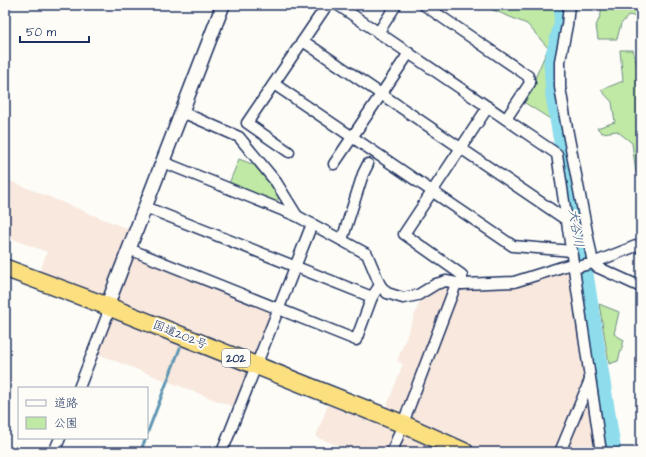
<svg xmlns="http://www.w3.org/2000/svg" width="646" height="457" viewBox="0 0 646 457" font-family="'Architects Daughter','Klee One',sans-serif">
<rect width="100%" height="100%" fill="#fdfcf7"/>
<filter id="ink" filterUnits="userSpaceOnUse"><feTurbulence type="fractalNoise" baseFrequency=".025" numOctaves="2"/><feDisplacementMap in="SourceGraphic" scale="8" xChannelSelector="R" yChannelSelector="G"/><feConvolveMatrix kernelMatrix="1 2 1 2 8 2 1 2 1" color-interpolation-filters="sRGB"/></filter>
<g filter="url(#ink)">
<g fill="#f8e8dd">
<path d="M5,179L130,230L103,298L39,274L47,252L5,236Z"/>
<path d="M133,254L274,312L255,360L114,302Z"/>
<path d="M570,270L597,452H480L457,439L385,411L403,364L397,361L422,296L446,284L459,289L513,286Z"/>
<path d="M109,317L250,372L236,408L95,353Z"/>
<path d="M328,405L448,452H355L316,437Z"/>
</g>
<g fill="#c0e9a5" stroke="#6e8c82">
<path d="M481,5H558V22L548,48L555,122L522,101L533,83L548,48L527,24Z"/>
<path d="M601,5H641V18L629,15L621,24L617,39H598L596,26L601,14Z"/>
<path d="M620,50H633L641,82V174L636,173L632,143L617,131L602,133L597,128L615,122L612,102L601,90L623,81Z"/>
<path d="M239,159L257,166L279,196L276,204L228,186Z"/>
<path d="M599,304L619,312L614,334L624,340L618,361L609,364Z"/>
</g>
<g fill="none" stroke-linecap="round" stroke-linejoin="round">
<g stroke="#6097b3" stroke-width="3">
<path d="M147,434L180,348"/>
<path d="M140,452L146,438"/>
</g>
<path stroke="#8eddec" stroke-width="17" d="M563,5L562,25L552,62L554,96L582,255L613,452"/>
<defs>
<g id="minor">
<path d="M338,5L557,154L601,452"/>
<path d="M424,5L528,76L530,83L506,119"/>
<path d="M378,33L396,5"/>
<path d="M303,41L568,221"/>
<path d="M274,84L513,246L572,251"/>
<path d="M182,112L239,137L276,182L297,216"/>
<path d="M289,152L247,123L327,5"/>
<path d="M163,162L297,216L367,254L380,285L387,293L403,298L418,295L436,284L446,281L462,284L514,282L568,265L578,267L593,263L566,123L560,87V61L567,25L569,5"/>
<path d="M334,164L409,53"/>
<path d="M145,207L372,297"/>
<path d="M342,240L363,174L368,164"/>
<path d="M641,244L593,263L597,267L641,287"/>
<path d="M129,249L356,340L372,297L380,285"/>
<path d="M462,284V275L404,234L488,107"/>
<path d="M79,388L107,316V306"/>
<path d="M54,452L60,438"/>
<path d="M222,452L312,224"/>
<path d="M392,452L456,284"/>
<path d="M560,452L590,380"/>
</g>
<path id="tertiary" d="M107,306L223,5"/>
<path id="trunk" d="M5,268L107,306L403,424L465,452"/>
</defs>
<use href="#minor" stroke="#1b2f5e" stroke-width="13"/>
<use href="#tertiary" stroke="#1b2f5e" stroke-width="16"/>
<use href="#trunk" stroke="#1b2f5e" stroke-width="20"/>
<use href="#minor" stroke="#fdfcf7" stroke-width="10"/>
<use href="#tertiary" stroke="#fdfcf7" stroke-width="13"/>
<use href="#trunk" stroke="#fce080" stroke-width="17"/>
</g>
</g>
<g text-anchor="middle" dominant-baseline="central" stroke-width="4" stroke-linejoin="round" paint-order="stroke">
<rect fill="#fdfcf7" stroke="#5f6c8c" stroke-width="1" x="222" y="349" width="28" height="18" rx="3"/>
<g font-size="11" font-weight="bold" fill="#1b2f5e">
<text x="236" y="358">202</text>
</g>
<g font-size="12" fill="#1b2f5e" stroke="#fdfcf7">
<text transform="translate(180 335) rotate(22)">国道202号</text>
</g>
<g font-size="13" font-style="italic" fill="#385a82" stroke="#fdfcf7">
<text transform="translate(576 228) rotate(81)">大谷川</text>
</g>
</g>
<rect width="646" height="457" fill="none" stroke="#fdfcf7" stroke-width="20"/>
<rect x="10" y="10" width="626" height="437" fill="none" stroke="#1b2f5e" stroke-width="1.5" filter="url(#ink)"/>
<rect x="18" y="387" width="130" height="52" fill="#fdfcf7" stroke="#a3aaba"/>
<rect x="26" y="400" width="20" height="6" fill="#fdfcf7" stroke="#a3aaba"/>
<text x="54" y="407" font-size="12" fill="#1b2f5e">道路</text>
<rect x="26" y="417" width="20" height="12" fill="#c0e9a5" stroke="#a3aaba"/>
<text x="54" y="427" font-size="12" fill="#1b2f5e">公園</text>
<path d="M20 36v6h69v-6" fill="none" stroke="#1b2f5e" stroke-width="2"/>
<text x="26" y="36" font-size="12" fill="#1b2f5e" stroke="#fdfcf7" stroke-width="3" paint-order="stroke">50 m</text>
</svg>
